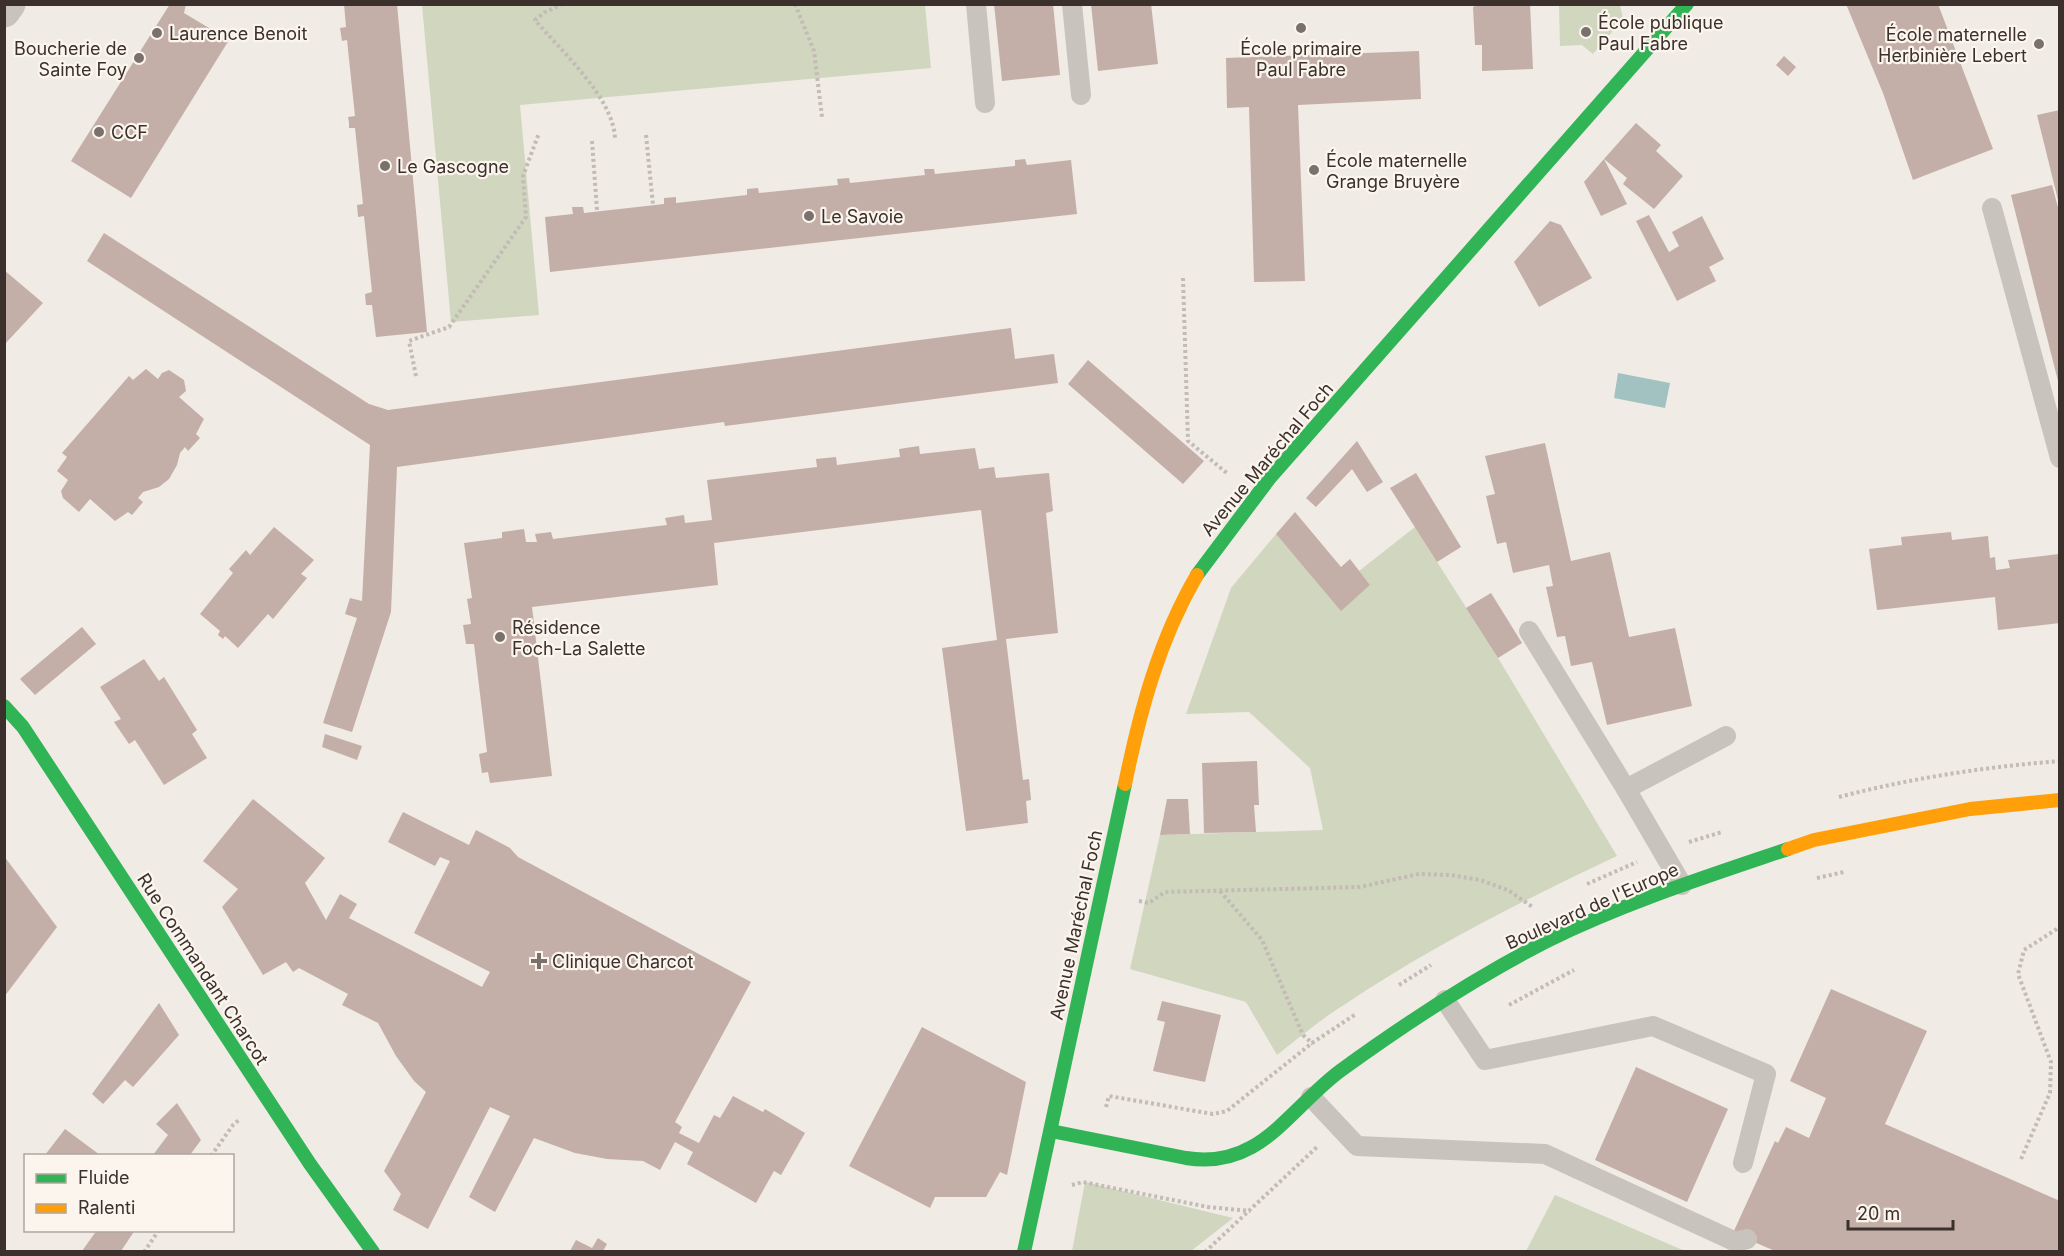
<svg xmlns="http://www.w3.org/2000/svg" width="2064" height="1256" viewBox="0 0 2064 1256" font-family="Inter,sans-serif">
<rect width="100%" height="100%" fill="#f0ebe5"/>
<g fill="#d1d6bf">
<path d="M422,5H925L931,68L520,105L539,315L451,322Z"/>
<path d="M1559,5H1620L1623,19L1593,54L1582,45L1560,46Z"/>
<path d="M1415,527L1498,658L1617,856C1524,900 1432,946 1347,1003C1322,1018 1300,1037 1277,1055L1246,1002L1130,969L1160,835L1323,830L1310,768L1249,712L1186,714L1231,588L1276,534L1341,610L1370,585L1359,571Z"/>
<path d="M1085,1182L1233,1218L1191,1251H1072Z"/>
<path d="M1555,1195L1685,1251H1526Z"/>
</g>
<path fill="#a1c2c1" d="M1618,373L1670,383L1665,408L1614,398Z"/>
<g fill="#c3afa7">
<path d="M170,4H186L184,13L229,40L131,198L71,161Z"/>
<path d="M344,4H397L427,332L376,337L372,305H366L365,294L372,292L364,216L358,217L357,205L363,204L355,128H349V123L348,117L355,116L347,40L342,41L340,28L346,27Z"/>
<path d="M994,4H1053L1060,75L1002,81Z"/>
<path d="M1091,4H1151L1158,64L1098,71Z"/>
<path d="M1480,4H1530L1533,69L1482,71V45H1475L1473,7Z"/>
<path d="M1846,4H1938L1993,149L1913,180L1883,93Z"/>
<path d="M1419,51L1421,99L1298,105L1305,281L1254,282L1249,107L1227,108L1226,58Z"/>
<path d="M1784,56L1796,67L1788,76L1776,65Z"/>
<path d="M2060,110V204H2059L2037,115Z"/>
<path d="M1636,123L1661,145L1656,151L1683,176L1654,209L1623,184L1627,178L1604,159Z"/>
<path d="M1025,159L1027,165L1071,160L1077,214L550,272L545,217L573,214L572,207H583L584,213L664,204V198L676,197V203L747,195V189L758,188L759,193L838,185L837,179L849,178L850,183L925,175L924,169H934L935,174L1015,166V160Z"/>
<path d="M1604,159L1627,204L1601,216L1584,182Z"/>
<path d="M2052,185L2060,215L2059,385L2011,195Z"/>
<path d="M1649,215L1669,252L1679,246L1672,232L1702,216L1724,259L1709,267L1716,281L1677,301L1636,221Z"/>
<path d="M1550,221L1561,225L1592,278L1539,307L1514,262Z"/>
<path d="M104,233L369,404L388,410L1011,328L1015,359L1054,354L1058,383L725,426L724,422L397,467L391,612L352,732L323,723L357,618L345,614L350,598L362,601L370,445L87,261Z"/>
<path d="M4,270L43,303L4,345Z"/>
<path d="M1088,360L1204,461L1183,484L1068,384Z"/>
<path d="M146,369L158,379L162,373L169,370L184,380L186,391L179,397L204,419L196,434L200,438L188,451L185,447L180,453L177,465L169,479L159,487L143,492L138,498L143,502L132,515L128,512L115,521L90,499L79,512L63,498L61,491L68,480L57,471L67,457L62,453L129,376L133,380Z"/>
<path d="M1357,441L1383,482L1367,492L1352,469L1316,507L1306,498Z"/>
<path d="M1545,443L1571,561L1610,552L1629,637L1675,628L1692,706L1607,725L1592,662L1571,666L1565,636L1557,637L1546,587L1553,586L1549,565L1513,573L1506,542L1497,544L1486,496L1495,494L1485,456Z"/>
<path d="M919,446L920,454L975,448L979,469L994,467L996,478L1049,473L1053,511L1046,513L1058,633L1006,639L1023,780L1029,779L1031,800L1026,801L1028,823L966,831L942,648L997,640L981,510L714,543L718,585L532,607L552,776L490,783L488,772L482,773L479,754L487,752L474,644H466L463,625L471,624L467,599L472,598L464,543L502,538V532L524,529L526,542H537L535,534L551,532L553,539L667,525L665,518L684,515L685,523L712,520L707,480L817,467L816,459L836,457L837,465L900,457L899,449Z"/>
<path d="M1416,473L1461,547L1437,562L1390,488Z"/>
<path d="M1295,512L1341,567L1350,559L1370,585L1341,611L1276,534Z"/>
<path d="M274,527L314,560L301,574L307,578L273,619L268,614L238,648L225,636L223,639L218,635L220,631L200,614L233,573L229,569L246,550L250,555Z"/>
<path d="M1951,532L1952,540L1988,536L1990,558L1995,557L1996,570L2010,568L2008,560L2059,554L2060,623L1998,630L1995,597L1877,610L1869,549L1902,545L1901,537Z"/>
<path d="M1491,593L1522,643L1498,658L1466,608Z"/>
<path d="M82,627L96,644L35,695L20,679Z"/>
<path d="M144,659L159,681L164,677L197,730L192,734L207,758L164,785L135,740L129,744L114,722L121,719L100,687Z"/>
<path d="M325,734L362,746L357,760L322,747Z"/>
<path d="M1257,761L1259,805H1254L1256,832L1204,833L1202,763Z"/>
<path d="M253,799L325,858L305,883L326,920L340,894L357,904L349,918L482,987L490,972L414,933L450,861L440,857L435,866L388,842L403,812L469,845L476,830L510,848L518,857L751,982L675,1122L682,1127L679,1133L699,1143L714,1115L720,1118L733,1096L763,1112L765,1109L805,1133L781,1175L774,1171L756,1203L687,1164L693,1152L675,1142L660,1170L643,1161L607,1159L575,1153L534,1138L495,1212L469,1197L510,1116L490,1107L428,1229L393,1210L401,1194L384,1171L426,1092L414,1081L396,1056L378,1023L342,1005L348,994L299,968L293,972L286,962L263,975L222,907L238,889L203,861Z"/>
<path d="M1167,799H1188L1190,834L1160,835Z"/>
<path d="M4,856L57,927L4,997Z"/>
<path d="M1831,989L1927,1031L1885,1124L2060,1201V1251H1775L1733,1233L1775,1141L1778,1143L1786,1127L1809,1138L1826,1098L1790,1081Z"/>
<path d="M1162,1001L1221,1015L1205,1082L1153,1071L1165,1022L1157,1020Z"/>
<path d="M159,1003L179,1035L133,1087L125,1080L103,1104L92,1094Z"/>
<path d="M922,1027L1026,1082L1007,1175L1000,1172L986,1197H935L930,1208L849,1166Z"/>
<path d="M1636,1067L1728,1109L1687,1202L1595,1160Z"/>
<path d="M177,1103L201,1140L190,1155H153L168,1135L156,1124Z"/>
<path d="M65,1129L100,1155H45Z"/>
<path d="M97,1230H135L121,1251H82Z"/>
<path d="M598,1238L607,1244L603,1251H570L576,1240L592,1248Z"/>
</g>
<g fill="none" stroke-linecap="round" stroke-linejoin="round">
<g stroke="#c2bbb6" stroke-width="4" stroke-dasharray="3 3" stroke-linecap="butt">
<path d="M563,4L545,12L535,20C561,51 614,98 615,139"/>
<path d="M795,4L814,51L822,117"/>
<path d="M646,135L653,205"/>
<path d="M592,141L597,210"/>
<path d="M1183,278L1188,441L1228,474"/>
<path d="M416,376L409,341L449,327L526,217L523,176L539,133"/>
<path d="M1839,797C1912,778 1984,767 2060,761"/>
<path d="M1689,842L1722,832"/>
<path d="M1817,878L1844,872"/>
<path d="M1587,884L1637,862"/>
<path d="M1220,891L1262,940L1303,1035L1313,1044"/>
<path d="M1139,901L1149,903L1165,892L1360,887L1419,874L1450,875L1480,880L1508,890L1534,908"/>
<path d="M1399,985L1431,965"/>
<path d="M1509,1005L1574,970"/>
<path d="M1106,1107L1109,1096L1213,1114L1227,1111L1312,1043L1356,1014"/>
<path d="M211,1156L233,1125L240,1119"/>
<path d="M2021,1159L2050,1093L2051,1062L2018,974L2024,950L2060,927"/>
<path d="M1072,1185L1083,1182L1208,1207L1250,1211"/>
<path d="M144,1252L159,1230"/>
<path d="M1205,1252L1318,1146"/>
</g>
<g stroke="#c9c3be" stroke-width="20">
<path d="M976,4L985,103"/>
<path d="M1072,4L1081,95"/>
<path d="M1992,208L2060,458"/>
<path d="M1529,631L1626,789"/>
<path d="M1682,885L1626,789L1726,736"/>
<path d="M1445,1000L1485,1060L1653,1026L1766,1074L1743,1163"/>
<path d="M1311,1097L1357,1146L1545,1154L1736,1242L1747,1239"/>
</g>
<path stroke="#c9c3be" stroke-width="33" d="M4,11L9,4"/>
<g stroke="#30b455" stroke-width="14">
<path d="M1197,575L1269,479L1687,4"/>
<path d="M4,706L23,727L310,1164L373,1252"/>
<path d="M1051,1131L1186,1158C1260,1170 1288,1110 1340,1071C1406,1023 1475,978 1547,941C1624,903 1708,876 1788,849"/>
<path d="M1024,1252L1125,784"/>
</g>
<g stroke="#ff9f0a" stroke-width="14">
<path d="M1125,784C1140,711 1159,640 1197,575"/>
<path d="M1788,849L1814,840L1970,809L2060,800"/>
</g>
</g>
<g fill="#7a716c" stroke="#fbf5ee" stroke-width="2">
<circle cx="1301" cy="28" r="6"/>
<circle cx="1586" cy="32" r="6"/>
<circle cx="157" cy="33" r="6"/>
<circle cx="2039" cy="44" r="6"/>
<circle cx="139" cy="58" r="6"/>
<circle cx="99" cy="132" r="6"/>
<circle cx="385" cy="166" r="6"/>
<circle cx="1314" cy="170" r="6"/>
<circle cx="809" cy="216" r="6"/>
<circle cx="500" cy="637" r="6"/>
<path d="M536 952h6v6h6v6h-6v6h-6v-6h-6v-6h6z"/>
</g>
<g text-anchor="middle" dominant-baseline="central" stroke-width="4.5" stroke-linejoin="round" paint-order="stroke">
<g font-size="18" fill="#3b302b" stroke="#fbf5ee" text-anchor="start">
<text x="1598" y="22">École publique<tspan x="1598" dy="21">Paul Fabre</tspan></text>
<text x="169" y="33">Laurence Benoit</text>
<text x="2027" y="34" text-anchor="end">École maternelle<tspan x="2027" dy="21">Herbinière Lebert</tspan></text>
<text x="127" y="48" text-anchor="end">Boucherie de<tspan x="127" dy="21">Sainte Foy</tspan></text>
<text x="1301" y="48" text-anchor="middle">École primaire<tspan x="1301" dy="21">Paul Fabre</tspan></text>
<text x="111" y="132">CCF</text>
<text x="1326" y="160">École maternelle<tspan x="1326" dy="21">Grange Bruyère</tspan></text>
<text x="397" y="166">Le Gascogne</text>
<text x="821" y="216">Le Savoie</text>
<text x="512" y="627">Résidence<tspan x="512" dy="21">Foch-La Salette</tspan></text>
<text x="552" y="961">Clinique Charcot</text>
</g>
<g font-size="18" fill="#3b302b" stroke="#fbf5ee">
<text transform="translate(1267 459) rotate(-50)">Avenue Maréchal Foch</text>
<text transform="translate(1592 906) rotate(-24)">Boulevard de l'Europe</text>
<text transform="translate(1076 925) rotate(-78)">Avenue Maréchal Foch</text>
<text transform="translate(203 969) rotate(57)">Rue Commandant Charcot</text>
</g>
</g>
<rect width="2064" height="1256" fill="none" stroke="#3b302b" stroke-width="12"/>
<rect x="24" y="1154" width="210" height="78" fill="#fbf5ee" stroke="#aea6a0" stroke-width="1.5"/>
<rect x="36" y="1174" width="30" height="9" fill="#30b455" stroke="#aea6a0" stroke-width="1.5"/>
<text x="78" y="1184" font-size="18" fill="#3b302b">Fluide</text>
<rect x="36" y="1204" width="30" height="9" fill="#ff9f0a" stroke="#aea6a0" stroke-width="1.5"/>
<text x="78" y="1214" font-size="18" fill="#3b302b">Ralenti</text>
<path d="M1848 1220v9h105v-9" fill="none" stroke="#3b302b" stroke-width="3"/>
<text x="1857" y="1220" font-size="18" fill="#3b302b" stroke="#fbf5ee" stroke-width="4.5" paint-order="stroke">20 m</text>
</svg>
